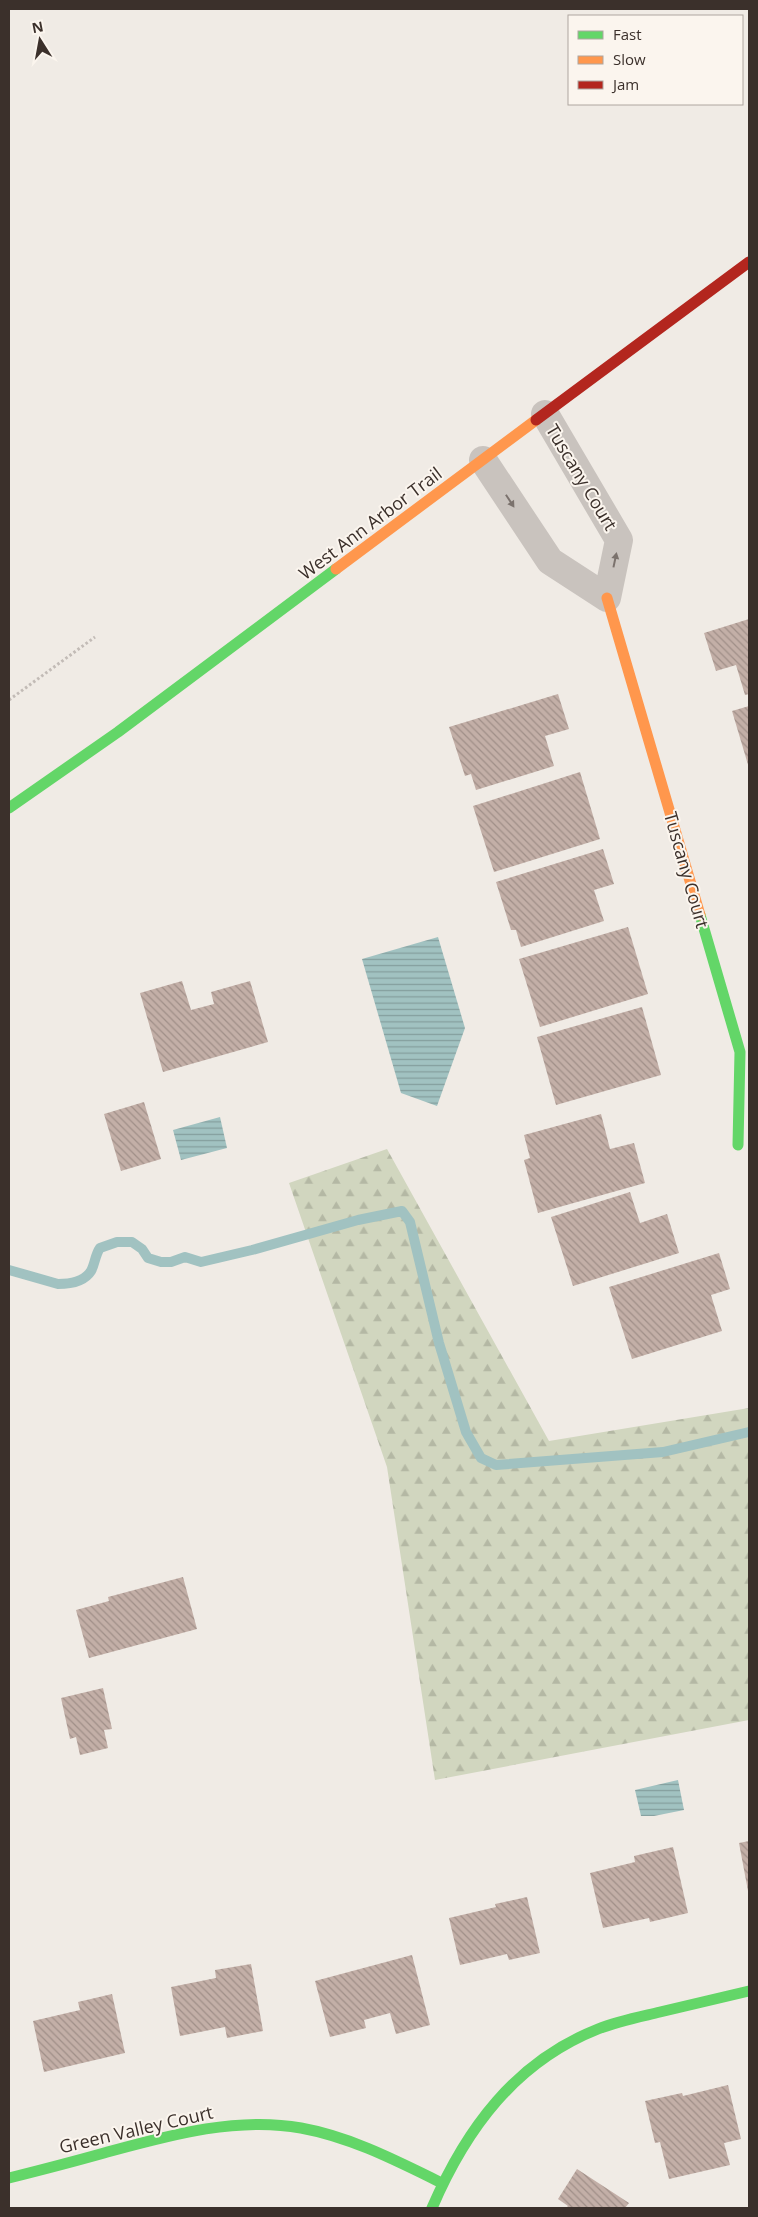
<svg xmlns="http://www.w3.org/2000/svg" width="758" height="2217" viewBox="0 0 758 2217" font-family="'Open Sans',sans-serif">
<defs>
<pattern id="forest-firs" width="22" height="20" patternUnits="userSpaceOnUse" patternTransform="scale(1.25)"><rect width="22" height="20" fill="#d1d6bf"/><path d="M5 1l3.5 6h-7zM16 11l3.5 6h-7z" fill="#b4b8a4"/></pattern>
<pattern id="water-rules" width="6" height="5" patternUnits="userSpaceOnUse" patternTransform="scale(1.25)"><rect width="6" height="5" fill="#a1c2c1"/><path d="M0 2.5h6" fill="none" stroke="#849e9d"/></pattern>
<pattern id="building-back-hatch" width="6" height="6" patternUnits="userSpaceOnUse" patternTransform="scale(1.25)"><rect width="6" height="6" fill="#c3afa7"/><path d="M-1 5l2 2M0 0l6 6M5-1l2 2" fill="none" stroke="#a08f88"/></pattern>
</defs>
<rect width="100%" height="100%" fill="#f0ebe5"/>
<path fill="url(#forest-firs)" d="M387,1149L549,1441L749,1408V1720L435,1780L387,1467L289,1183Z"/>
<g fill="url(#water-rules)">
<path d="M438,937L465,1028L437,1106L401,1093L362,959Z"/>
<path d="M220,1117L227,1148L181,1160L173,1130Z"/>
<path d="M678,1780L684,1810L654,1816H641L635,1790Z"/>
</g>
<g fill="none" stroke-linecap="round" stroke-linejoin="round">
<path stroke="#a1c2c1" stroke-width="10" d="M9,1270L58,1284C70,1284 84,1282 91,1271C95,1264 95,1255 100,1248L117,1242H132L142,1249L148,1258L161,1262H171L185,1257L201,1262L252,1250L358,1220L402,1211L410,1222L439,1343L466,1432L481,1458L496,1465L663,1452L749,1432"/>
</g>
<g fill="url(#building-back-hatch)">
<path d="M749,619V694L745,695L736,665L716,671L704,633Z"/>
<path d="M558,694L569,729L545,736L554,766L476,790L471,774L465,776L449,727Z"/>
<path d="M749,706V768L732,711Z"/>
<path d="M580,772L600,839L494,872L473,806Z"/>
<path d="M603,849L614,884L594,890L604,921L521,947L516,930H511L496,882Z"/>
<path d="M628,927L648,994L540,1027L519,959Z"/>
<path d="M182,981L191,1010L214,1004L211,992L250,981L268,1042L163,1072L140,993Z"/>
<path d="M642,1007L661,1075L556,1105L537,1037Z"/>
<path d="M144,1102L161,1159L121,1171L104,1114Z"/>
<path d="M601,1114L610,1149L634,1143L645,1183L538,1213L524,1160L530,1158L524,1135Z"/>
<path d="M630,1192L640,1223L667,1214L679,1253L573,1286L551,1217Z"/>
<path d="M719,1253L730,1289L711,1295L722,1331L632,1359L609,1287Z"/>
<path d="M183,1577L197,1629L89,1658L76,1610L109,1601L108,1597Z"/>
<path d="M103,1688L112,1729L104,1730L108,1748L80,1755L76,1737L70,1739L61,1698Z"/>
<path d="M749,1841V1891H748L739,1843Z"/>
<path d="M673,1847L688,1913L650,1922L649,1918L603,1928L590,1873L635,1862L634,1856Z"/>
<path d="M527,1897L540,1953L509,1960L507,1954L460,1965L449,1918L496,1907L495,1904Z"/>
<path d="M412,1955L430,2025L396,2034L390,2013L364,2020L366,2028L330,2037L315,1981Z"/>
<path d="M251,1964L263,2031L227,2038L225,2027L180,2036L171,1987L216,1978L215,1970Z"/>
<path d="M112,1994L125,2053L44,2072L33,2021L80,2010L78,2002Z"/>
<path d="M728,2085L741,2139L724,2143L730,2165L669,2179L660,2142L655,2143L645,2101L682,2093L683,2096Z"/>
<path d="M577,2169L629,2203L625,2208H566L568,2206L558,2199Z"/>
</g>
<g fill="none" stroke-linecap="round" stroke-linejoin="round">
<path stroke="#c2bbb6" stroke-width="3" stroke-dasharray="2.5 2.5" stroke-linecap="butt" d="M9,700L95,637"/>
<path stroke="#c9c3be" stroke-width="28" d="M483,460L550,561L607,598L619,540L545,414"/>
<g stroke="#63d668" stroke-width="11">
<path d="M9,808L118,732L336,569"/>
<path d="M700,915L740,1052L738,1145"/>
<path d="M9,2178C41,2170 72,2162 104,2153C167,2136 236,2116 301,2128C351,2137 397,2161 442,2183"/>
<path d="M432,2208C466,2129 515,2062 598,2029C618,2021 639,2017 660,2012C690,2005 719,1998 749,1991"/>
</g>
<g stroke="#ff974d" stroke-width="11">
<path d="M336,569L536,420"/>
<path d="M607,598L700,915"/>
</g>
<path stroke="#b3261e" stroke-width="11" d="M536,420L749,262"/>
</g>
<defs><path id="oneway-solid" d="M-6-.8H1V-3.2L6.5 0L1 3.2V.8H-6Z" transform="scale(1.25)"/></defs>
<g fill="#7b726d">
<use href="#oneway-solid" transform="translate(510 501) rotate(57)"/>
<use href="#oneway-solid" transform="translate(615 560) rotate(-78)"/>
</g>
<g text-anchor="middle" dominant-baseline="central" stroke-width="4" stroke-linejoin="round" paint-order="stroke">
<g font-size="18" fill="#3b302b" stroke="#fbf5ee">
<text transform="translate(582 477) rotate(59)">Tuscany Court</text>
<text transform="translate(370 523) rotate(-37)">West Ann Arbor Trail</text>
<text transform="translate(687 870) rotate(74)">Tuscany Court</text>
<text transform="translate(136 2129) rotate(-13)">Green Valley Court</text>
</g>
</g>
<rect width="758" height="2217" fill="none" stroke="#3b302b" stroke-width="20"/>
<rect x="568" y="15" width="175" height="90" fill="#fbf5ee" stroke="#aea6a0"/>
<rect x="578" y="31" width="25" height="8" fill="#63d668" stroke="#aea6a0"/>
<text x="613" y="40" font-size="15" fill="#3b302b">Fast</text>
<rect x="578" y="56" width="25" height="8" fill="#ff974d" stroke="#aea6a0"/>
<text x="613" y="65" font-size="15" fill="#3b302b">Slow</text>
<rect x="578" y="81" width="25" height="8" fill="#b3261e" stroke="#aea6a0"/>
<text x="613" y="90" font-size="15" fill="#3b302b">Jam</text>
<g transform="translate(40 40) rotate(349)" stroke="#fbf5ee" stroke-width="4" paint-order="stroke">
<path d="M0-4L9 19L0 12L-9 19Z" fill="#3b302b"/>
<text y="-8" font-size="14" font-weight="bold" text-anchor="middle" fill="#3b302b">N</text>
</g>
</svg>
